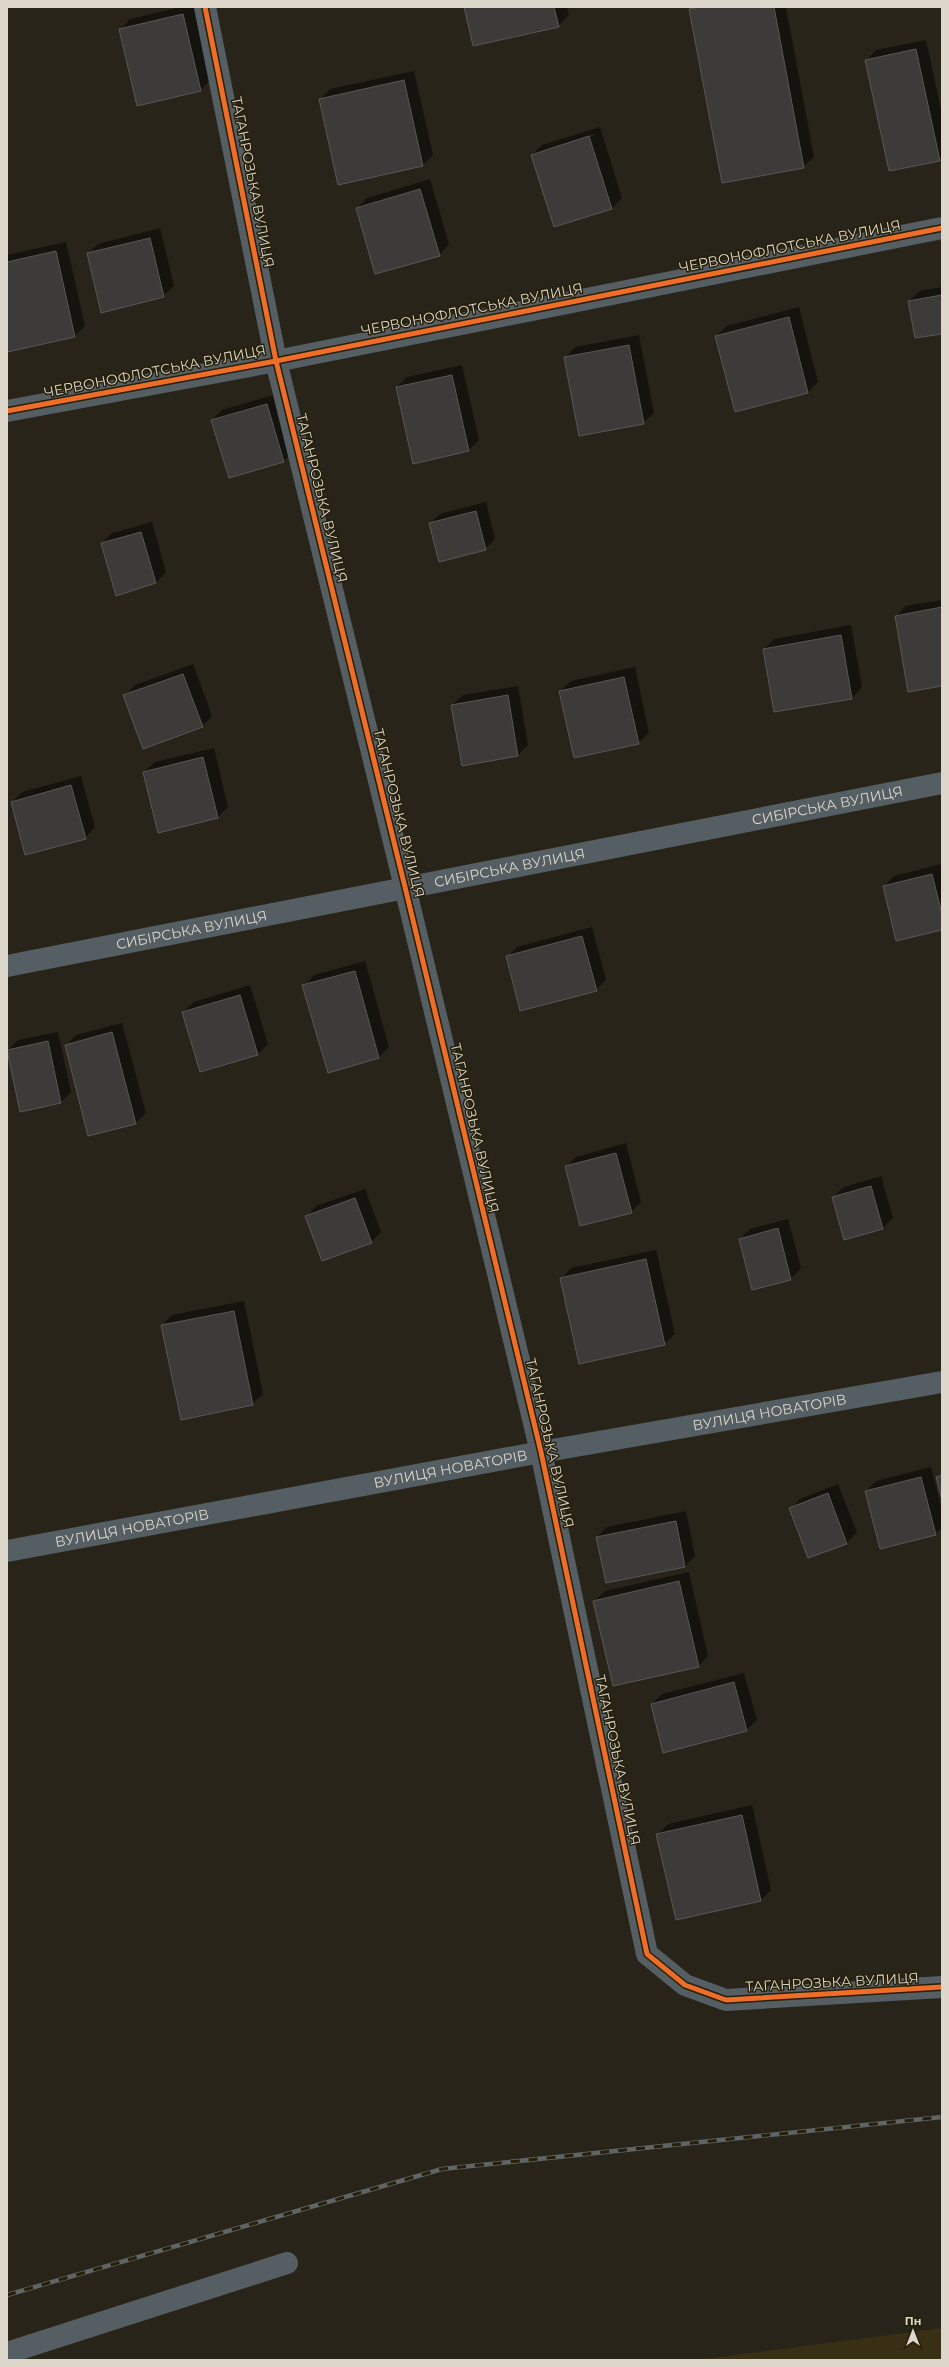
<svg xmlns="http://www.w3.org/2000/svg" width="949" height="2367" viewBox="0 0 949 2367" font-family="Montserrat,sans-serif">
<rect width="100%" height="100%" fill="#292419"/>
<path fill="#392f14" d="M942,2328V2360H696Z"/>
<g fill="#0007" fill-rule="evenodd">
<path d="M181,7H194L211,79L201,90L138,105L120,30L130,19Z"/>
<path d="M465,7H567L569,15L558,26Z"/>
<path d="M693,7H786L814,157L803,167L690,9Z"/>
<path d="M926,40L942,114V157L939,160L866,61L876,50Z"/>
<path d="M414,71L433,155L423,165L338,184L320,100L330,89Z"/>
<path d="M600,127L622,198L612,208L555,226L532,155L542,145ZM594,134V136L543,152V150Z"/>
<path d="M430,179L449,244L439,255L357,208L367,198Z"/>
<path d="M160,228L174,286L163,296L88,254L98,244Z"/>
<path d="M66,242L85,326L75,336L7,351V255Z"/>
<path d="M942,287V333L909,301L920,291Z"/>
<path d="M799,307L818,382L808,392L736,410L716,336L727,326Z"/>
<path d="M639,335L654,413L643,423L565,358L575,347Z"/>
<path d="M462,365L479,440L468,451L397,387L407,377Z"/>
<path d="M277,394L294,450L284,461L229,477L212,420L222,410Z"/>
<path d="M486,502L495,539L485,549L430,524L440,514Z"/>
<path d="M152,522L166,572L156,583L102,543L112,533Z"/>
<path d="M942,600V685L896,616L906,606Z"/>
<path d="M851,625L862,687L852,698L764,649L774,639Z"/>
<path d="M193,664L212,716L202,727L125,695L135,685Z"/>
<path d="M635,667L649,733L638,743L560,691L571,681Z"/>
<path d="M518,686L528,745L518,755L463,765L452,705L463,695Z"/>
<path d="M214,748L228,807L218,817L159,831L144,772L155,762Z"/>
<path d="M81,776L95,827L85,838L12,802L22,792Z"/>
<path d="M942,864V929L884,886L894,876Z"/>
<path d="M592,927L606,980L596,990L507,957L517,947Z"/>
<path d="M365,961L389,1047L379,1057L328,1072L304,986L314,975Z"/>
<path d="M250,985L268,1044L258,1054L201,1070L183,1012L194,1002Z"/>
<path d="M122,1023L146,1113L136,1123L66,1045L76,1035Z"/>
<path d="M58,1032L71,1092L61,1102L21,1111L8,1050L18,1040Z"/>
<path d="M626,1143L641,1202L631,1212L566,1167L576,1157Z"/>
<path d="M881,1176L893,1218L883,1228L833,1197L844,1187Z"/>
<path d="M365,1189L381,1232L371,1242L306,1217L316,1206Z"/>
<path d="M788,1219L801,1268L791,1279L753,1288L740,1239L750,1229Z"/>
<path d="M656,1250L675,1334L664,1344L561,1279L571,1268Z"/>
<path d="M244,1301L263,1394L252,1404L162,1325L172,1315Z"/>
<path d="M931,1467L942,1510V1527L935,1534L866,1491L876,1481Z"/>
<path d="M838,1484L857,1532L847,1543L809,1557L790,1509L800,1499Z"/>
<path d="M686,1511L695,1556L685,1566L597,1537L607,1527Z"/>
<path d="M689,1572L708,1656L698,1666L595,1601L605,1591Z"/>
<path d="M744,1673L757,1720L746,1730L652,1704L662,1694Z"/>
<path d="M752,1805L771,1890L761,1900L658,1834L668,1824Z"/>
</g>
<g fill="#3d3b3a" stroke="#595757">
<path d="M464,7H554L559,27L473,46Z"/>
<path d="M700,7H774L804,168L722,183L689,9Z"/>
<path d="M183,14L201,91L137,106L119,29Z"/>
<path d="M916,49L940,161L889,171L865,60Z"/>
<path d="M404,80L423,166L338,185L319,99Z"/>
<path d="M589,136L612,209L554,227L531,155Z"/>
<path d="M420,189L440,256L375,274L356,208Z"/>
<path d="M150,238L164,297L101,313L87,253Z"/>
<path d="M56,251L75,337L7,352V262Z"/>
<path d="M942,295V334L915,338L908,301Z"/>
<path d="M789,317L808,393L735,412L715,336Z"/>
<path d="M629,345L644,424L579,436L564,357Z"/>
<path d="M452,375L469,451L413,464L396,387Z"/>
<path d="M267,404L284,462L229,478L211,420Z"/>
<path d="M476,511L486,550L439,562L429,523Z"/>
<path d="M141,532L156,583L116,596L101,543Z"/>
<path d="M942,607V686L908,692L895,616Z"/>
<path d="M841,635L852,699L774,712L763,649Z"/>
<path d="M183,674L203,727L143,749L123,695Z"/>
<path d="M624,677L639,744L574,758L559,691Z"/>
<path d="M508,695L518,756L462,766L451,705Z"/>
<path d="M203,757L218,818L158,833L143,772Z"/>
<path d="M71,785L86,839L25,855L11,802Z"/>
<path d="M932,874L942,914V930L896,941L883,886Z"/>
<path d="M582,936L597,991L520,1011L506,956Z"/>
<path d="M355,971L379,1058L328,1073L302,985Z"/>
<path d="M240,995L258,1055L200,1072L182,1012Z"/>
<path d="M112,1032L136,1124L88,1136L65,1045Z"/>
<path d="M48,1041L61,1103L20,1112L7,1050Z"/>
<path d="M616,1153L632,1213L580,1226L565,1166Z"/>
<path d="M871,1186L883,1229L844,1240L832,1197Z"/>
<path d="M355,1198L372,1243L322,1261L305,1216Z"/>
<path d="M778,1228L791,1280L752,1290L739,1239Z"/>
<path d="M646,1259L665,1345L579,1364L560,1278Z"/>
<path d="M234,1311L253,1405L181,1420L161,1325Z"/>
<path d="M942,1475V1500L936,1477Z"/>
<path d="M921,1477L936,1535L880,1549L865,1491Z"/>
<path d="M828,1493L847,1544L808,1558L789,1508Z"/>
<path d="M676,1521L685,1567L606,1583L596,1537Z"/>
<path d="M679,1581L699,1667L613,1686L593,1601Z"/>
<path d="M734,1682L747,1731L663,1753L651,1704Z"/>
<path d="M742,1815L761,1901L676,1920L656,1834Z"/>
</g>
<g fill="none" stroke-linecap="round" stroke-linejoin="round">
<g stroke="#545e63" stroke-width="22">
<path d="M205,7L276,361L405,887L541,1452L647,1954L685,1985L726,2000L942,1987"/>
<path d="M7,411L276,361L942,228"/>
<path id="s1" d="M7,966L942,783"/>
<path id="s2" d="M7,1551L541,1452L942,1382"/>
<path d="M7,2353L287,2263"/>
</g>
<defs>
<path id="rail" d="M7,2295L442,2169L942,2117"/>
</defs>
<use href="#rail" stroke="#5f6465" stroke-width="4.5"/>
<use href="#rail" stroke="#261f09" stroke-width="3" stroke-dasharray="9" stroke-linecap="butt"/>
<defs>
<g id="cycleway">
<path d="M205,7L276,361L405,887L541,1452L647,1954L685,1985L726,2000L942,1987"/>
<path d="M7,411L276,361L942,228"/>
</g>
</defs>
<use href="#cycleway" stroke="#261f09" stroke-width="8"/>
<use href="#cycleway" stroke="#ee6e29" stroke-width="5"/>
</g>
<g text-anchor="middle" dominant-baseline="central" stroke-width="3" stroke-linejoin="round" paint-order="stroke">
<g font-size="14" fill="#dcd7ca" stroke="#261f09">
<text transform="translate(253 182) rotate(79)">ТАГАНРОЗЬКА ВУЛИЦЯ</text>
<text transform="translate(790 246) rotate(-11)">ЧЕРВОНОФЛОТСЬКА ВУЛИЦЯ</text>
<text transform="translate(472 309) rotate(-11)">ЧЕРВОНОФЛОТСЬКА ВУЛИЦЯ</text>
<text transform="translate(155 371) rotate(-11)">ЧЕРВОНОФЛОТСЬКА ВУЛИЦЯ</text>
<text transform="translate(322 498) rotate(76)">ТАГАНРОЗЬКА ВУЛИЦЯ</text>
<text stroke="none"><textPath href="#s1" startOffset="836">СИБІРСЬКА ВУЛИЦЯ</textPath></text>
<text transform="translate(399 813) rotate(76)">ТАГАНРОЗЬКА ВУЛИЦЯ</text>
<text stroke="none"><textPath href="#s1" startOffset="512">СИБІРСЬКА ВУЛИЦЯ</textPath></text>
<text stroke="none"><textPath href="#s1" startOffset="188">СИБІРСЬКА ВУЛИЦЯ</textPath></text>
<text transform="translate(475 1128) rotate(77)">ТАГАНРОЗЬКА ВУЛИЦЯ</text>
<text stroke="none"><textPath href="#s2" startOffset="775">ВУЛИЦЯ НОВАТОРІВ</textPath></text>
<text transform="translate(550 1443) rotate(77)">ТАГАНРОЗЬКА ВУЛИЦЯ</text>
<text stroke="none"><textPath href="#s2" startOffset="451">ВУЛИЦЯ НОВАТОРІВ</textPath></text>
<text stroke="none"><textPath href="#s2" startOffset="127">ВУЛИЦЯ НОВАТОРІВ</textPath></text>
<text transform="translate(618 1760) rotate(78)">ТАГАНРОЗЬКА ВУЛИЦЯ</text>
<text transform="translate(832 1982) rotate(-3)">ТАГАНРОЗЬКА ВУЛИЦЯ</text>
</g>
</g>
<rect width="949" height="2367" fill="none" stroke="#dcd7ca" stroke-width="16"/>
<g transform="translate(913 2331)" stroke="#261f09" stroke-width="3" paint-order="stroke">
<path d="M0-3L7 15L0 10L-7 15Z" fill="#dcd7ca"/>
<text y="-6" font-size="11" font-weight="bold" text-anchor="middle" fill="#dcd7ca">Пн</text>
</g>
</svg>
